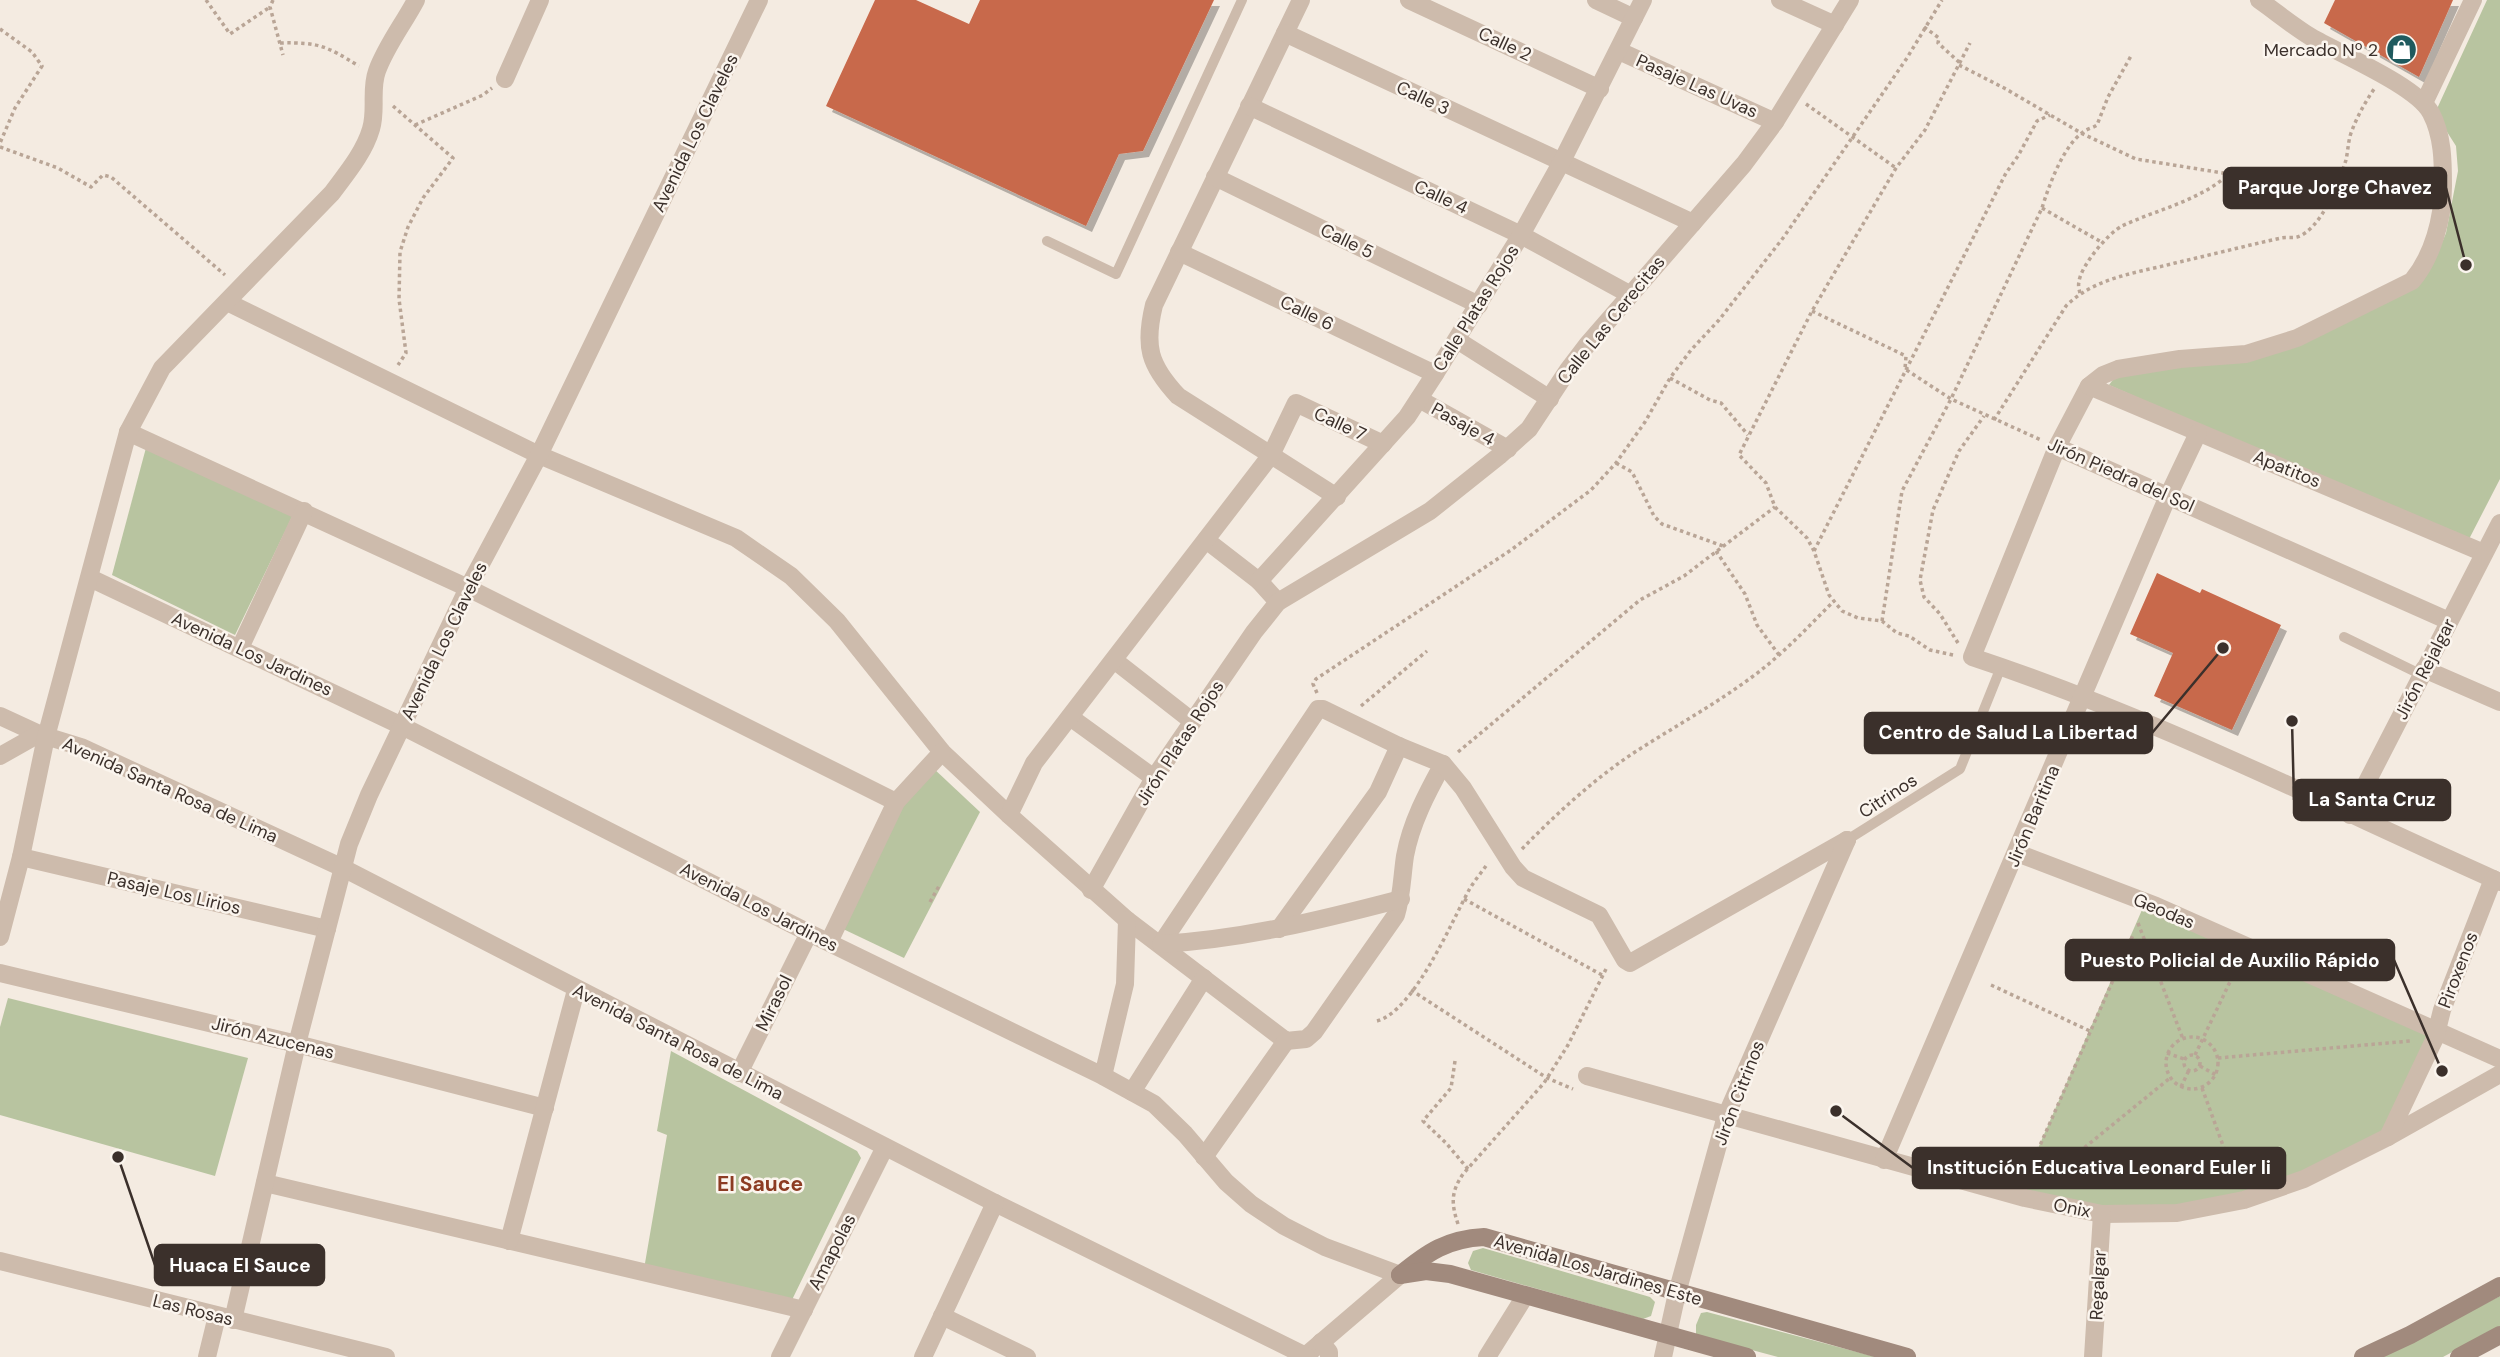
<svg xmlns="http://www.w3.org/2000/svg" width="2500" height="1357" viewBox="0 0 2500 1357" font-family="'DM Sans',sans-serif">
<defs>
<filter id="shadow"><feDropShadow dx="6" dy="6" stdDeviation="0" flood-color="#0004"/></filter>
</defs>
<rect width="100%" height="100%" fill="#f4ebe1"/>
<g fill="#b8c4a0">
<path d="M2487,0H2500V479L2467,543L2109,385L2115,377L2247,357L2417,287L2436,257L2446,233L2458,171L2456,146L2435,113Z"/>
<path d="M147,444L293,515L235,635L112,575Z"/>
<path d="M932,767L980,812L904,958L841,928L902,802Z"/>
<path d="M2145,903L2437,1032L2388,1136L2239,1202L2102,1214L2018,1194Z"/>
<path d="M8,998L248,1058L215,1176L0,1115V1027Z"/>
<path d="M671,1051L857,1151L861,1158L790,1304L644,1269L667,1135L657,1131Z"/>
<path d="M1483,1248L1650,1297L1655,1302L1651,1316L1643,1319L1471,1270L1468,1263L1473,1251Z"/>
<path d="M2500,1296V1326L2443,1357H2383Z"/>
<path d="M1707,1312L1876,1357H1778L1696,1335V1325L1701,1313Z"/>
</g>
<g fill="#c8694b" filter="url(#shadow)">
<path d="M875,0H916L969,24L980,0H1214L1143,151L1119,154L1086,226L826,106Z"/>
<path d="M2335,0H2453L2419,77L2324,23Z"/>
<path d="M2157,573L2200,593L2202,589L2281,625L2232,730L2154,696L2173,653L2130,634Z"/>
</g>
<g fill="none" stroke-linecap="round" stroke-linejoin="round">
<g stroke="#b9a596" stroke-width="3.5" stroke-dasharray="3.5 3.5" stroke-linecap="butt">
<path d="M206,0L230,34L270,7"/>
<path d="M273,0L270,7L283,55"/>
<path d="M1924,27L1939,38L1938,43L1960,63"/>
<path d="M0,29L32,52L42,66L15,108L0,143"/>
<path d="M280,43C319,42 326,46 359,66"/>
<path d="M1959,65L2006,89L2081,133L2136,159L2285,183L2335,187"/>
<path d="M1806,104L1896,168"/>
<path d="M393,106L453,158L423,198L408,227L400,252L399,299L406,353L398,365"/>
<path d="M415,125L483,95L492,88"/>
<path d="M0,147L58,168L91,187L103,175L111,177L225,275"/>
<path d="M2042,208L2103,243"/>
<path d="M2080,293C2079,289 2078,285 2079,282C2080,267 2108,233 2122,226C2158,209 2200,201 2230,173"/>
<path d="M1812,311L1906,356L1905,369L1951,399L2041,440"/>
<path d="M1670,378L1710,400L1721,403L1748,435"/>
<path d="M1994,420L2066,306C2095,277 2137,273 2175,263C2210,255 2245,246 2281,238C2286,237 2293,238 2297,237C2321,230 2339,182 2346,160C2348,151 2348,142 2351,133C2357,117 2364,104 2374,89"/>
<path d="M1616,463L1632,472L1654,516L1662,524L1723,546"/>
<path d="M1716,551L1745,594L1757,625L1779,655"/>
<path d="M1814,551L2006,173L2018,156L2037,121L2050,115"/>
<path d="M1882,621L1902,491L1951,399L2042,208C2049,185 2063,147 2082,133C2086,129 2093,128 2097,125L2108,97L2131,56"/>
<path d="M1958,643L1940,614L1924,597L1920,580L1933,510L1959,451L1984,416"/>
<path d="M1953,655L1930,650L1909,636L1897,633L1882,621L1858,618L1842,611L1829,595L1814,551L1807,538L1775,507L1766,483L1739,455L1812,311L1896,168L1925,130L1970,43"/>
<path d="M1317,693L1313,684L1316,679L1511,550L1591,490L1616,463L1645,422L1670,378L1691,350L1719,320L1783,238L1907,58L1942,0"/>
<path d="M1361,706L1427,651"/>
<path d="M1458,752L1640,600L1684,576L1775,507"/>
<path d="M1522,849C1556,814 1594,779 1635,752C1674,727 1714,705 1752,677C1782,655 1807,628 1834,601"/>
<path d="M1464,899L1602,975"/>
<path d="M930,902L939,886"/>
<path d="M2138,923L2183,1039"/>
<path d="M1991,985L2090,1031"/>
<path d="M1411,990L1547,1078L1573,1089"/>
<path d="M1377,1021C1414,1011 1451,923 1469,890C1474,881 1482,872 1488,863"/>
<circle cx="2192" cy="1063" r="26"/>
<path d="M2167,1053L2184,1059"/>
<path d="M2195,1055L2239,963"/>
<circle cx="2192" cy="1063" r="8"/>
<path d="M2218,1058L2410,1041"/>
<path d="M1455,1061L1451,1088L1423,1121L1446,1143L1468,1169"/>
<path d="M2200,1066L2216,1075"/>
<path d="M2181,1087L2189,1070"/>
<path d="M2202,1088L2236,1181"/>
<path d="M2052,1175L2030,1168L2133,935"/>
<path d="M2041,1183L2170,1078"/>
<path d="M1458,1224C1451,1203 1451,1192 1463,1174L1544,1083L1568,1045L1607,967"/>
</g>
<g stroke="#cdbbac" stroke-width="10">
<path d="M1047,241L1116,274L1242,0"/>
<path d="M2344,637L2422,675"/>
<path d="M1847,840L1960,769L2001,667"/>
</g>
<g stroke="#cdbbac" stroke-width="18">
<path d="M1301,0L1154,305C1144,346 1149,365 1178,396L1337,497"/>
<path d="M1409,0L1600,89"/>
<path d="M1596,0L1634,18"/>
<path d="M1780,0L1835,25"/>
<path d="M2259,0C2276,12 2293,26 2311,37C2340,54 2417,86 2431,113C2443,136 2443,162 2443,186C2443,218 2433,256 2412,281L2297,338L2246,354L2180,359L2118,369L2103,375L2089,386L2057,447L1972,657C2154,717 2325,804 2500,882"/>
<path d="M1285,33L1693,223"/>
<path d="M1619,51L1775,122"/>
<path d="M505,79L540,0"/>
<path d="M2424,103L2473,0"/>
<path d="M1249,106L1521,235L1629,294"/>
<path d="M1215,177L1479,305"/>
<path d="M1179,252L1435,374"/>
<path d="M227,302L539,455L736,538L791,576L837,621L942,752L1009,815L1127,920L1286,1041L1306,1039L1314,1032L1396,915C1402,895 1402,876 1405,856C1411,823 1427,793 1443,764"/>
<path d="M1457,340L1550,399"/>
<path d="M2089,386L2484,553"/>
<path d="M1419,399L1508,449"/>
<path d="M128,432L468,588L896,802"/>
<path d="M2057,447L2449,621"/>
<path d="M1206,540L1259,581L1278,602"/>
<path d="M90,578L402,726L809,933L1103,1076L1154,1104L1185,1134L1226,1182L1251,1204L1284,1226L1325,1247L1400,1275L1304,1357"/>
<path d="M1259,581L1407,417L1435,374L1521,235L1561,163L1643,0"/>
<path d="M240,648L304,511"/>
<path d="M1114,660L1192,721"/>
<path d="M2424,669L2500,702"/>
<path d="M0,716L39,734"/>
<path d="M1070,717L1154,778"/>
<path d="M0,756L39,734L81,747L343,868L995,1203L1306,1356"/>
<path d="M1009,815L1034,763L1271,455L1296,403L1383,444"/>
<path d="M2350,815L2500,523"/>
<path d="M2017,853L2156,906L2500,1059"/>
<path d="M21,857L327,929"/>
<path d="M1091,890L1154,778L1254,632L1278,602L1430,511L1499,456L1529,429L1568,370L1587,345L1744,164L1775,122L1850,0"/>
<path d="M1279,929L1378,792L1399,746"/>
<path d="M0,937L21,857L46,737L128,432L162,368L332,193C346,174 364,153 371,129C377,110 370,90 377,71C386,46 404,23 416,0"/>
<path d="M829,942L896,802L942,752"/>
<path d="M1161,944L1318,709H1323L1399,746L1443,764L1463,788L1513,867L1523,878L1599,915L1625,960L1630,963L1847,840"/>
<path d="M1161,944C1244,939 1321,920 1401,899"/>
<path d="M0,973L297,1044L545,1108"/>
<path d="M739,1073L809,933"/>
<path d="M1103,1076L1125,984L1127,920"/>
<path d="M1587,1076L2025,1198L2102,1214L2177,1213L2244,1200L2304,1179L2388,1137L2500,1074"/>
<path d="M1132,1092L1204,978"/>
<path d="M2388,1137L2435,1038L2442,1010L2493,879"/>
<path d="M1204,1157L1286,1041"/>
<path d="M1884,1160L2168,496L2198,433"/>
<path d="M265,1183L804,1310"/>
<path d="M509,1241L576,990"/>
<path d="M0,1261L386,1357"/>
<path d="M942,1316L1027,1357"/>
<path d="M233,1320L297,1044L349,844L369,795L468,588L539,455L759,0"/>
<path d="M1321,1342L1329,1352V1357"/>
<path d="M207,1357L217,1316"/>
<path d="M780,1357L885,1147"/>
<path d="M923,1357L995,1203"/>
<path d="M1487,1357L1525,1296"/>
<path d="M1663,1357L1677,1293L1726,1116L1847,840"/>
<path d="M2093,1357L2102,1214"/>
</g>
<g stroke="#a18a7d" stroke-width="18">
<path d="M1400,1275C1428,1252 1447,1239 1484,1237L1907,1357"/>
<path d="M1400,1275L1426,1271L1450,1274L1747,1357"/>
<path d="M2363,1357L2410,1335L2500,1286"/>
<path d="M2459,1357L2500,1335"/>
</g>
</g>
<defs>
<symbol id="shop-disc" viewBox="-11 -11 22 22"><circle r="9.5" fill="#1f5a5e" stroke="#fbf5ee"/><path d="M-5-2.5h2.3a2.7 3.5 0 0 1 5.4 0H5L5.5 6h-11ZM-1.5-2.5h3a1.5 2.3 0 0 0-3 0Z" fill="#fff"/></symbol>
</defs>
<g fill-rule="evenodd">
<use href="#shop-disc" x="2384" y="32" width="35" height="35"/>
</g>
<g text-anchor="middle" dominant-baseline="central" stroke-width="5" stroke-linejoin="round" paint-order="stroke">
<g font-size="18" fill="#3b302b" stroke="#fbf5ee">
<text transform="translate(1505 44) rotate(25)">Calle 2</text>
<text transform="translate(1697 86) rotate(24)">Pasaje Las Uvas</text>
<text transform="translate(1423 98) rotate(25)">Calle 3</text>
<text transform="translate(695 133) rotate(-64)">Avenida Los Claveles</text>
<text transform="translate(1441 197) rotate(25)">Calle 4</text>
<text transform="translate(1347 241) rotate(26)">Calle 5</text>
<text transform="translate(1476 308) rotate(-58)">Calle Platas Rojos</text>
<text transform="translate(1307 313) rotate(26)">Calle 6</text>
<text transform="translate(1611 320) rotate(-51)">Calle Las Cerecitas</text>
<text transform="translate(1340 424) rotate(25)">Calle 7</text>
<text transform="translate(1463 424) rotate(29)">Pasaje 4</text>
<text transform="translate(2287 469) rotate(22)">Apatitos</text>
<text transform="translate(2121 475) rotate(24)">Jirón Piedra del Sol</text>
<text transform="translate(444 641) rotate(-64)">Avenida Los Claveles</text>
<text transform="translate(252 654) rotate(25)">Avenida Los Jardines</text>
<text transform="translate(2425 669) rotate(-63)">Jirón Rejalgar</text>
<text transform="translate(1180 743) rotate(-57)">Jirón Platas Rojos</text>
<text transform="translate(170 790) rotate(24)">Avenida Santa Rosa de Lima</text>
<text transform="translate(1888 796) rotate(-33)">Citrinos</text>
<text transform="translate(2033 816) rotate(-67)">Jirón Baritina</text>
<text transform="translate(174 893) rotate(13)">Pasaje Los Lirios</text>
<text transform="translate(759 907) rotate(27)">Avenida Los Jardines</text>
<text transform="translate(2164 911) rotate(23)">Geodas</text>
<text transform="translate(2458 970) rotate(-69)">Piroxenos</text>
<text transform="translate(774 1003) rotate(-64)">Mirasol</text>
<text transform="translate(273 1038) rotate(14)">Jirón Azucenas</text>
<text transform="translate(678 1042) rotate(27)">Avenida Santa Rosa de Lima</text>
<text transform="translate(1739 1093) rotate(-69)">Jirón Citrinos</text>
<text transform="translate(2072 1208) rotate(11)">Onix</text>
<text transform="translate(832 1252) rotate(-63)">Amapolas</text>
<text transform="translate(1598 1270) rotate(16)">Avenida Los Jardines Este</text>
<text transform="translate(2098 1285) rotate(-87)">Regalgar</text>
<text transform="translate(193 1310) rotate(14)">Las Rosas</text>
</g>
<g font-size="18" fill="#3b302b" stroke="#fbf5ee" text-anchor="end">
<text x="2378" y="50">Mercado Nº 2</text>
</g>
<g font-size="21" font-weight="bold" fill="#8c3b22" stroke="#fbf5ee">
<text x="760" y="1184">El Sauce</text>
</g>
</g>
<path fill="none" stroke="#3b302b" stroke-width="2.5" d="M2466 265L2446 188M2223 648L2152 733M2292 721L2294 800M2442 1071L2394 960M1836 1111L1913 1168M118 1157L155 1265"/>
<g fill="#3b302b" stroke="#fbf5ee" stroke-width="2.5">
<circle cx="2466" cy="265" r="7"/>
<circle cx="2223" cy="648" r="7"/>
<circle cx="2292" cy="721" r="7"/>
<circle cx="2442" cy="1071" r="7"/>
<circle cx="1836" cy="1111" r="7"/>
<circle cx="118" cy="1157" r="7"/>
</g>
<g fill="#3b302b" stroke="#3b302b" stroke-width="2.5">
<rect x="2224" y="168" width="222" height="40" rx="7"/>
<rect x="1865" y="713" width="287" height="40" rx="7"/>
<rect x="2294" y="780" width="156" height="40" rx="7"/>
<rect x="2066" y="940" width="328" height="40" rx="7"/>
<rect x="1913" y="1148" width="372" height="40" rx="7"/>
<rect x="155" y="1245" width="169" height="40" rx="7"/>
</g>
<g font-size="19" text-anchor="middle" font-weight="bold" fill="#fff">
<text x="2335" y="194">Parque Jorge Chavez</text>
<text x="2008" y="739">Centro de Salud La Libertad</text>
<text x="2372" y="806">La Santa Cruz</text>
<text x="2230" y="967">Puesto Policial de Auxilio Rápido</text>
<text x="2099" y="1174">Institución Educativa Leonard Euler Ii</text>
<text x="240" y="1272">Huaca El Sauce</text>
</g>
</svg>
